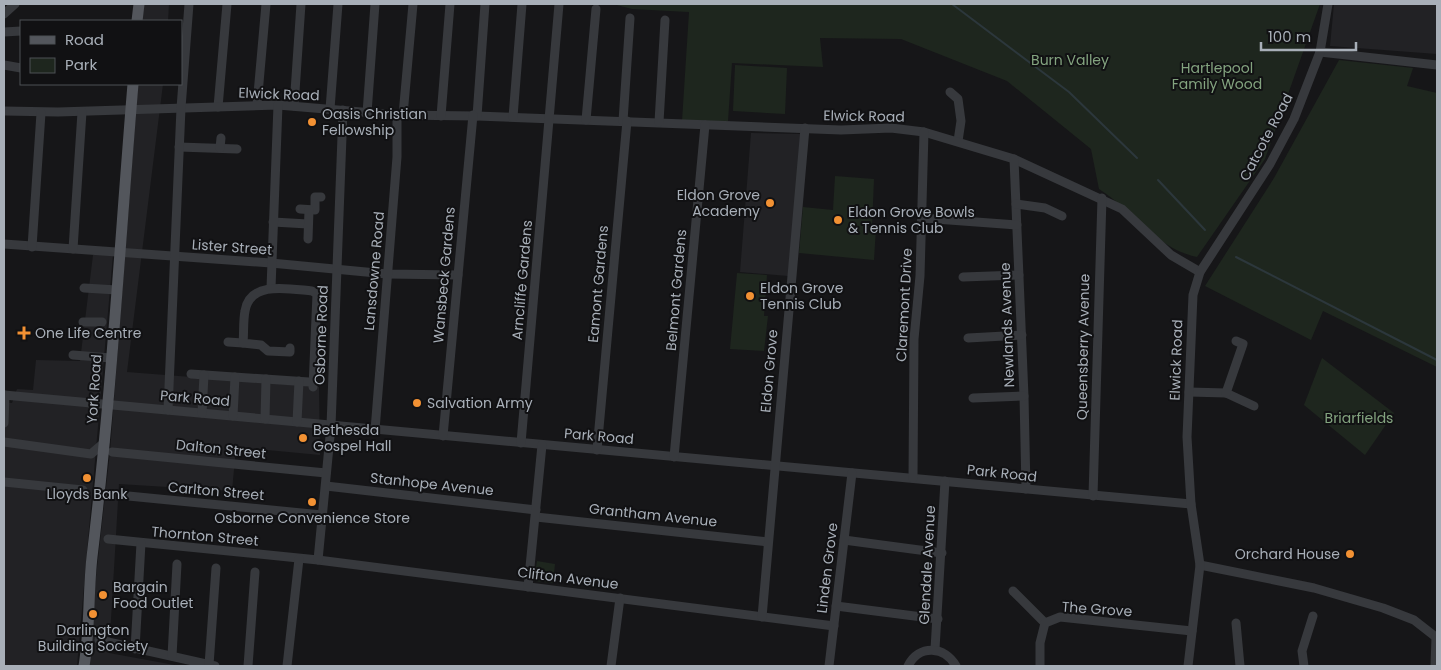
<svg xmlns="http://www.w3.org/2000/svg" width="1441" height="670" viewBox="0 0 1441 670" font-family="Poppins,sans-serif">
<rect width="100%" height="100%" fill="#161618"/>
<g fill="#222225">
<path d="M144,4H169L168,21H142Z"/>
<path d="M1334,4H1437V54L1330,46Z"/>
<path d="M138,84H163L127,372L319,387L320,455L236,447L232,491L119,484L109,653L180,666H86L110,452Z"/>
<path d="M751,133L801,134L788,276L740,272Z"/>
<path d="M93,255H113L77,666H4V402L12,403L17,389L33,390L36,360L80,361Z"/>
</g>
<g fill="#1e261e">
<path d="M613,4H1320L1265,159L1197,257C1157,249 1132,210 1099,189L1091,149L1007,81L901,39L820,38L823,67L732,63L728,121H682L689,12L632,9Z"/>
<path d="M1339,60L1413,68L1407,86L1437,93V367L1323,311L1311,340L1205,286L1274,178Z"/>
<path d="M735,65L787,68L785,114L733,111Z"/>
<path d="M835,176L874,179L872,227L876,228L874,260L799,253L803,207L833,210Z"/>
<path d="M737,273L767,275L764,316H768L764,351L730,349Z"/>
<path d="M1322,358L1394,413L1365,455L1304,405Z"/>
<path d="M537,561L555,564L553,583L534,581Z"/>
</g>
<g fill="none" stroke-linecap="round" stroke-linejoin="round">
<g stroke="#2c373c" stroke-width="2">
<path d="M952,4L1069,92L1137,158"/>
<path d="M1158,180L1205,230"/>
<path d="M1236,257L1437,360"/>
</g>
<g stroke="#37393d" stroke-width="9">
<path d="M4,14L15,4"/>
<path d="M4,32L21,31"/>
<path d="M1320,52L1437,65"/>
<path d="M4,65L21,68"/>
<path d="M950,92L958,99L961,121L958,141"/>
<path d="M257,105L266,4"/>
<path d="M294,106L301,4"/>
<path d="M218,107L227,4"/>
<path d="M330,109L338,4"/>
<path d="M4,111L58,112L278,105L397,115L477,116L841,130L891,128L924,132L1014,159L1122,209L1171,255L1200,272"/>
<path d="M367,113L375,4"/>
<path d="M403,115L413,4"/>
<path d="M441,116L450,4"/>
<path d="M477,116L485,4"/>
<path d="M513,117L522,4"/>
<path d="M586,120L596,9"/>
<path d="M623,121L630,18"/>
<path d="M659,122L665,20"/>
<path d="M179,147L237,149"/>
<path d="M220,148L221,138"/>
<path d="M1014,159L1024,396L1026,489"/>
<path d="M1016,204L1045,208L1062,216"/>
<path d="M300,209L315,210V197H321"/>
<path d="M922,218L1017,225"/>
<path d="M273,222L308,224"/>
<path d="M308,239L309,210"/>
<path d="M4,244L271,263L387,274L458,275"/>
<path d="M32,247L41,113"/>
<path d="M73,249L82,112"/>
<path d="M963,277L1019,275"/>
<path d="M84,288L117,290"/>
<path d="M271,288L278,105"/>
<path d="M83,322H102"/>
<path d="M968,338L1022,335"/>
<path d="M228,342L243,343"/>
<path d="M290,348V352L268,351L261,345L243,343C244,333 243,321 245,311C250,280 290,289 312,291L317,294L313,387"/>
<path d="M73,355L111,358"/>
<path d="M191,374L309,382"/>
<path d="M1189,392L1226,393L1254,406"/>
<path d="M1226,393L1243,344L1236,341"/>
<path d="M4,395L1191,504"/>
<path d="M973,398L1024,396"/>
<path d="M168,410L181,108L189,4"/>
<path d="M202,413L204,375"/>
<path d="M233,416L235,377"/>
<path d="M265,419L266,379"/>
<path d="M297,422L299,381"/>
<path d="M4,423L5,395"/>
<path d="M375,430L397,157V115"/>
<path d="M443,436L473,115"/>
<path d="M4,442L91,454L105,442"/>
<path d="M521,443L559,4"/>
<path d="M597,450L627,121"/>
<path d="M112,452L326,473"/>
<path d="M674,457L705,125"/>
<path d="M913,478L914,339L920,276L924,132"/>
<path d="M4,482L83,490"/>
<path d="M326,486L536,510"/>
<path d="M108,494L322,515"/>
<path d="M1093,496L1102,198"/>
<path d="M536,517L768,542"/>
<path d="M108,539L318,560L834,626"/>
<path d="M844,540L942,553"/>
<path d="M318,560L331,426L343,110"/>
<path d="M1200,565L1314,588L1383,608L1414,620L1437,638"/>
<path d="M528,587L542,445"/>
<path d="M1013,591L1045,623"/>
<path d="M836,606L938,619"/>
<path d="M762,617L805,128"/>
<path d="M1236,623L1240,666"/>
<path d="M99,640L215,666"/>
<path d="M135,649L141,543"/>
<path d="M935,649L945,481"/>
<path d="M172,656L177,564"/>
<path d="M209,665L216,568"/>
<path d="M248,666L255,572"/>
<path d="M287,666L299,559"/>
<path d="M611,666L620,598"/>
<path d="M829,666L852,473"/>
<path d="M908,666C919,644 945,646 956,666"/>
<path d="M1040,666V643L1045,623L1060,617L1192,631"/>
<path d="M1188,666L1200,565L1191,504L1187,437L1193,295L1200,272L1270,164L1294,119L1320,52L1328,4"/>
<path d="M1304,666L1302,651L1313,616"/>
<path d="M1435,666L1436,637"/>
</g>
<g stroke="#53565c" stroke-width="11">
<path d="M137,21L139,4"/>
<path d="M84,666C90,630 88,593 92,557C111,400 120,241 133,84"/>
</g>
</g>
<g fill="#f29133" stroke="#111113" stroke-width="2">
<circle cx="312" cy="122" r="5"/>
<circle cx="770" cy="203" r="5"/>
<circle cx="838" cy="220" r="5"/>
<circle cx="750" cy="296" r="5"/>
<path d="M21.5 325.5h5v5h5v5h-5v5h-5v-5h-5v-5h5z"/>
<circle cx="417" cy="403" r="5"/>
<circle cx="303" cy="438" r="5"/>
<circle cx="87" cy="478" r="5"/>
<circle cx="312" cy="502" r="5"/>
<circle cx="1350" cy="554" r="5"/>
<circle cx="103" cy="595" r="5"/>
<circle cx="93" cy="614" r="5"/>
</g>
<g text-anchor="middle" dominant-baseline="central" stroke-width="4" stroke-linejoin="round" paint-order="stroke">
<g font-size="14" fill="#83a37f" stroke="#111113">
<text x="1070" y="60">Burn Valley</text>
<text x="1217" y="68">Hartlepool<tspan x="1217" dy="16">Family Wood</tspan></text>
<text x="1359" y="418">Briarfields</text>
</g>
<g font-size="14" fill="#a8afb8" stroke="#111113">
<text transform="translate(279 94) rotate(2)">Elwick Road</text>
<text transform="translate(864 116) rotate(1)">Elwick Road</text>
<text transform="translate(1266 137) rotate(-62)">Catcote Road</text>
<text transform="translate(232 247) rotate(4)">Lister Street</text>
<text transform="translate(374 271) rotate(-85)">Lansdowne Road</text>
<text transform="translate(444 275) rotate(-85)">Wansbeck Gardens</text>
<text transform="translate(522 280) rotate(-85)">Arncliffe Gardens</text>
<text transform="translate(598 284) rotate(-85)">Eamont Gardens</text>
<text transform="translate(676 290) rotate(-85)">Belmont Gardens</text>
<text transform="translate(904 305) rotate(-87)">Claremont Drive</text>
<text transform="translate(1007 325) rotate(-92)">Newlands Avenue</text>
<text transform="translate(321 335) rotate(-88)">Osborne Road</text>
<text transform="translate(1083 347) rotate(-89)">Queensberry Avenue</text>
<text transform="translate(1176 360) rotate(-88)">Elwick Road</text>
<text transform="translate(769 371) rotate(-85)">Eldon Grove</text>
<text transform="translate(94 389) rotate(-86)">York Road</text>
<text transform="translate(195 398) rotate(5)">Park Road</text>
<text transform="translate(599 436) rotate(5)">Park Road</text>
<text transform="translate(221 449) rotate(6)">Dalton Street</text>
<text transform="translate(1002 473) rotate(6)">Park Road</text>
<text transform="translate(432 484) rotate(6)">Stanhope Avenue</text>
<text transform="translate(216 491) rotate(5)">Carlton Street</text>
<text transform="translate(653 515) rotate(6)">Grantham Avenue</text>
<text transform="translate(205 536) rotate(5)">Thornton Street</text>
<text transform="translate(927 565) rotate(-87)">Glendale Avenue</text>
<text transform="translate(827 568) rotate(-83)">Linden Grove</text>
<text transform="translate(568 578) rotate(7)">Clifton Avenue</text>
<text transform="translate(1097 609) rotate(4)">The Grove</text>
</g>
<g font-size="14" fill="#a8afb8" stroke="#111113" text-anchor="start">
<text x="322" y="114">Oasis Christian<tspan x="322" dy="16">Fellowship</tspan></text>
<text x="760" y="195" text-anchor="end">Eldon Grove<tspan x="760" dy="16">Academy</tspan></text>
<text x="848" y="212">Eldon Grove Bowls<tspan x="848" dy="16">&amp; Tennis Club</tspan></text>
<text x="760" y="288">Eldon Grove<tspan x="760" dy="16">Tennis Club</tspan></text>
<text x="35" y="333">One Life Centre</text>
<text x="427" y="403">Salvation Army</text>
<text x="313" y="430">Bethesda<tspan x="313" dy="16">Gospel Hall</tspan></text>
<text x="87" y="494" text-anchor="middle">Lloyds Bank</text>
<text x="312" y="518" text-anchor="middle">Osborne Convenience Store</text>
<text x="1340" y="554" text-anchor="end">Orchard House</text>
<text x="113" y="587">Bargain<tspan x="113" dy="16">Food Outlet</tspan></text>
<text x="93" y="630" text-anchor="middle">Darlington<tspan x="93" dy="16">Building Society</tspan></text>
</g>
</g>
<rect width="1441" height="670" fill="none" stroke="#a8afb8" stroke-width="10"/>
<rect x="20" y="20" width="162" height="65" fill="#111113" stroke="#4d5055"/>
<rect x="30" y="36" width="25" height="8" fill="#53565c" stroke="#4d5055"/>
<text x="65" y="45" font-size="15" fill="#a8afb8">Road</text>
<rect x="30" y="58" width="25" height="15" fill="#1e261e" stroke="#4d5055"/>
<text x="65" y="70" font-size="15" fill="#a8afb8">Park</text>
<path d="M1261 42v8h95v-8" fill="none" stroke="#a8afb8" stroke-width="2.5"/>
<text x="1268" y="42" font-size="15" fill="#a8afb8" stroke="#111113" stroke-width="4" paint-order="stroke">100 m</text>
</svg>
